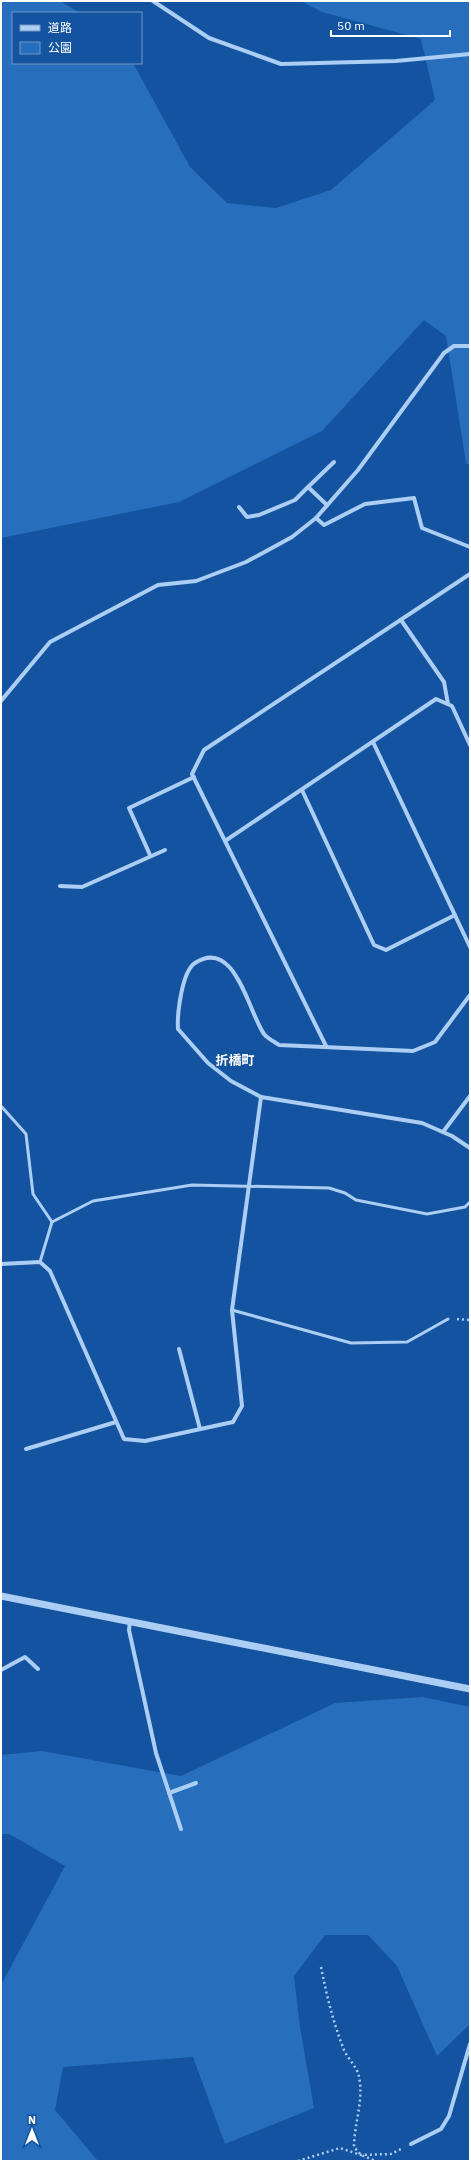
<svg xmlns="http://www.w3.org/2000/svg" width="471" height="2162" viewBox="0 0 471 2162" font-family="'IBM Plex Sans','Noto Sans JP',sans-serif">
<rect width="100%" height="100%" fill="#14539f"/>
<g fill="#276ebd">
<path d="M1,1H60L80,13H13V63H133L190,167L227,203L276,208L331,190L435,100L421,39L322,12L301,1H470V465L466,463L446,336L424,320L322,431L179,502L1,538Z"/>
<path d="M423,1697L470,1707V2024L437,2056L397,1966L368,1935H325L294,1976L300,2027L314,2108L225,2144L193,2057L63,2067L55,2110L98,2161H1V1985L65,1866L9,1834H1V1755L42,1751L181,1776L335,1703Z"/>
</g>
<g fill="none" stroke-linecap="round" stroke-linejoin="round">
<g stroke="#accef4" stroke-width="2.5" stroke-dasharray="2 3" stroke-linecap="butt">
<path d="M457,1319L470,1320"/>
<path d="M321,1967C327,1997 333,2022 344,2050C348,2059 358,2068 359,2077C364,2100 354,2124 354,2147L361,2155L376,2161"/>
<path d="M298,2161L340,2148L361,2155L391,2154L403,2148"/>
</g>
<g stroke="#accef4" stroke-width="3">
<path d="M1,1106L26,1134L33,1194L52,1222"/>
<path d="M40,1262L52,1222L93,1201L192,1185L329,1188L345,1193L356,1200L427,1214L465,1207L470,1202"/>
<path d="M232,1310L351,1343L407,1342L448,1319"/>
</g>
<g stroke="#accef4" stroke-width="4">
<path d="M153,1L209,38L281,64L396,61L470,54"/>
<path d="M327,505L308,487L334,462"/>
<path d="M239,507L247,517L259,515L295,500L308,487"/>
<path d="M316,518L324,525L365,504L414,498L422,528L470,547"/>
<path d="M401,620L444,682L448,704"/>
<path d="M1,701L50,642L158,585L196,581L246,562L292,537L316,518L358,470L444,353L454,346H470"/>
<path d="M373,742L470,947"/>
<path d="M302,790L374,945L386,950L455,915"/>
<path d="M225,841L436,699L452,706L470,745"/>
<path d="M150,855L129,808L194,777"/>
<path d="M60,886L82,887L165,850"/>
<path d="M470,995L435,1042L413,1051L279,1045C275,1042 268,1039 264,1034C248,1011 235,937 195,963C182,971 177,1014 178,1029L208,1063L231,1081L261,1097L422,1123L452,1136L470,1148"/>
<path d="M326,1046L192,774L204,750L470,574"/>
<path d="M443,1132L470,1096"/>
<path d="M1,1264L40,1262L50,1271L124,1439L145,1441L233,1422L242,1406L232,1310L261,1097"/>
<path d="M179,1349L200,1429"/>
<path d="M26,1449L116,1422"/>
<path d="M130,1621L129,1630L156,1753L181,1829"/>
<path d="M1,1670L25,1657L38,1669"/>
<path d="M169,1793L196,1783"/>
<path d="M411,2144L441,2129L449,2116L470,2044"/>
</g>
<path stroke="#accef4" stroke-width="7" d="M1,1596L470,1689"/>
</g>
<g text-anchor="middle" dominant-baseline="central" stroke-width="3" stroke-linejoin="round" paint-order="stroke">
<g font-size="13" font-weight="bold" fill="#fff" stroke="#14539f">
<text x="235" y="1060">折橋町</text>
</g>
</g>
<rect width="471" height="2162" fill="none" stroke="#ffffff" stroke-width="4"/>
<rect x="12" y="12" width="130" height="52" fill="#14539f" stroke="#7298c5"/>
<rect x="20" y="25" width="20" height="6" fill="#accef4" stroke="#7298c5"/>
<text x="48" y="32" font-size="12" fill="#ffffff">道路</text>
<rect x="20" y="42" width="20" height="12" fill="#276ebd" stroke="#7298c5"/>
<text x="48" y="52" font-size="12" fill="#ffffff">公園</text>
<g transform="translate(32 2130)" stroke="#14539f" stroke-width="3" paint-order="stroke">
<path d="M0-3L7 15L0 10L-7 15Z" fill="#ffffff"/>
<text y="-6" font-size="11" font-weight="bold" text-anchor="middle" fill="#ffffff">N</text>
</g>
<path d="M331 30v6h119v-6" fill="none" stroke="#ffffff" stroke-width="2"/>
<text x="337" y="30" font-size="12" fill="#ffffff" stroke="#14539f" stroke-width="3" paint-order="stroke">50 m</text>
</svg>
